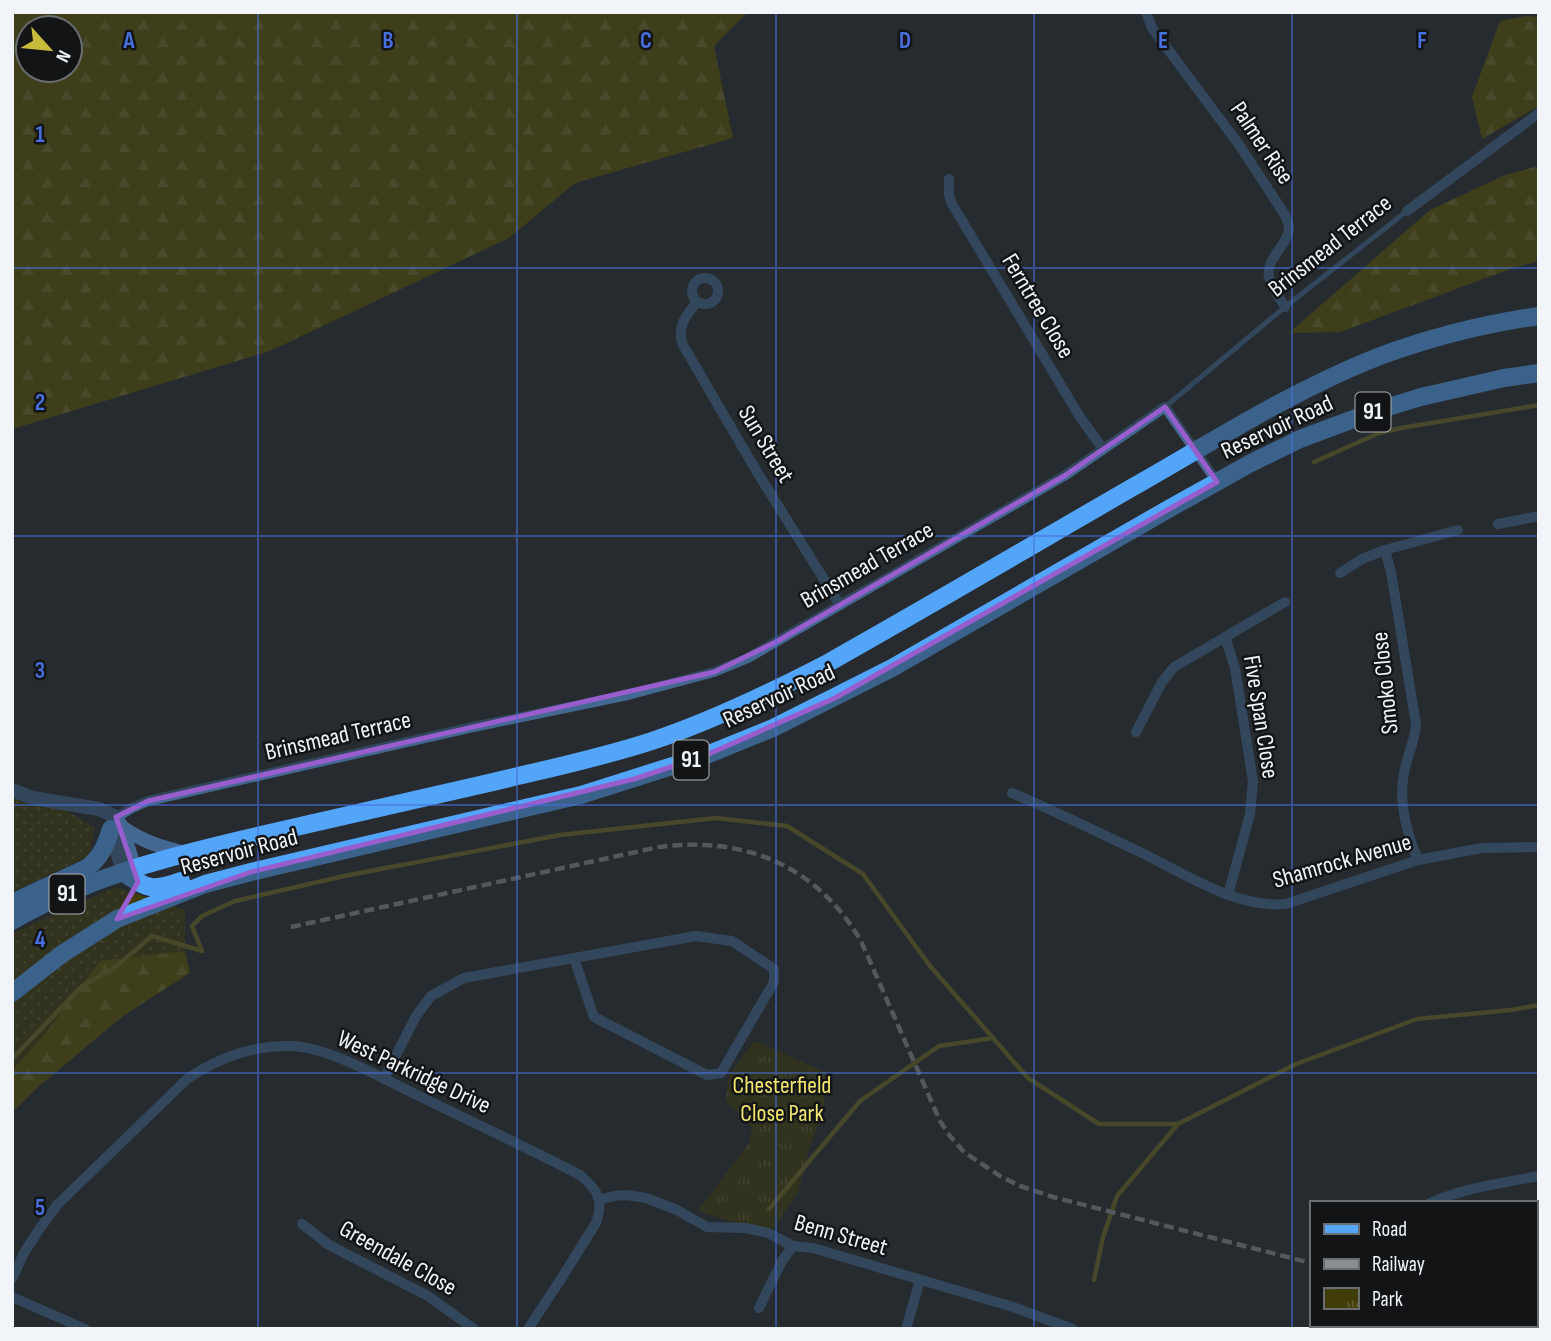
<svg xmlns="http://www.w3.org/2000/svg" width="1551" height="1341" viewBox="0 0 1551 1341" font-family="'Sofia Sans Condensed',sans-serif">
<defs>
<pattern id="grass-dots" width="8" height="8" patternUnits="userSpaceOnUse" patternTransform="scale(1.75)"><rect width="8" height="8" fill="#413d09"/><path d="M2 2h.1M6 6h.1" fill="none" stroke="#5d5a2e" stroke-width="1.8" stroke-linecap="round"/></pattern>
<pattern id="forest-firs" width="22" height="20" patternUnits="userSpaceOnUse" patternTransform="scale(1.75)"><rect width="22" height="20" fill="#5b5504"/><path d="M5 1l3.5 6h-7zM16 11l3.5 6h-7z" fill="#736e29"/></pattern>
<pattern id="park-tufts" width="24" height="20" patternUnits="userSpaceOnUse" patternTransform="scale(1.75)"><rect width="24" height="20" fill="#413d09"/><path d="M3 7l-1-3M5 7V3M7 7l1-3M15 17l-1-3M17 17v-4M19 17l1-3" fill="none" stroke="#5d5a2e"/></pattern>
</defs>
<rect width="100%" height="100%" fill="#272b30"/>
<g fill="url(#grass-dots)">
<path d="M12,792L62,808L95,828L89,856L12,892Z"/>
<path d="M116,887L185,910V951L100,961L44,1035L12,1071V933Z"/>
</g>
<g fill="url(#forest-firs)" fill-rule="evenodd">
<path d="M12,12H748L714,46L733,138L575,183L509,238L270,351L12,429ZM70,28V70H28V28Z"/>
<path d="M1526,16L1539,17V106L1482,139L1472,97L1500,21Z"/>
<path d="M1539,166V261L1513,268L1340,332L1289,333L1430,210L1505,175Z"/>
<path d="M185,951L190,973L123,1016L37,1088L12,1113V1071L44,1035L100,961Z"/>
</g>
<path fill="url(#park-tufts)" d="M755,1041L825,1072L824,1108L809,1149L798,1192L773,1229L735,1223L698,1211L750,1142L752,1127L726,1101L729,1075Z"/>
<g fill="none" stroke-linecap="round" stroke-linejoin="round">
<g stroke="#706a23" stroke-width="4.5">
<path d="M1314,462L1379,433L1401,428L1539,405"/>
<path d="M202,951L192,926L202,916L235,901L349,875L560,835L716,818L787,826L863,874L930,966L1028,1078L1099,1124H1178"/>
<path d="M12,1059L82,986L113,969L152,936L202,951"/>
<path d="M769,1209L860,1101L939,1046L993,1038"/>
<path d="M1094,1280L1103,1237L1117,1196L1178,1124L1296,1064L1417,1019L1511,1010L1539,1005"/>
</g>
<path stroke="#436992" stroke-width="5" d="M1165,407L1285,307L1407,211"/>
<g stroke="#436992" stroke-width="10">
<path d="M1146,12L1152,28L1240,146L1285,215C1285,216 1289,224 1289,225C1291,243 1265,258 1269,277C1271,287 1280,298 1285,307"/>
<path d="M949,179V195L952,204L1080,417L1103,449"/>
<path d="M1407,211L1539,113"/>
<circle cx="705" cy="291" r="13"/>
<path d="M697,302C686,315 676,328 683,345L757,472L840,605"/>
<path d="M1498,524L1539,516"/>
<path d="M1385,550L1391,572L1416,724C1415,741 1407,756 1404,773C1398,803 1407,833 1418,860"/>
<path d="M1340,573L1362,559L1385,550L1458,530"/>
<path d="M1225,637L1235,668L1253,781L1250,814L1228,895"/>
<path d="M1136,732L1162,682L1174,667L1285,602"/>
<path d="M1012,793C1055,811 1097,832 1140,852C1183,873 1237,909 1286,904L1418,860L1482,848L1539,847"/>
<path d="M112,820L132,808L148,801L473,727L628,695L714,672L748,658L774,643L1064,476L1165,407L1217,482"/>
<path d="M384,1079L416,1016L431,996L464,978L696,936L732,941L774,969V982L721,1073L707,1075L594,1017L574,958"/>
<path d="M599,1200L614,1196L627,1195L646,1198L677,1210L707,1227L746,1228L768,1233L793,1246L813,1248L1013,1307L1073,1329"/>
<path d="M1430,1203C1465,1188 1501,1183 1539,1176"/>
<path d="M302,1224L329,1245L428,1296L474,1329"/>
<path d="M12,1279L24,1253L38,1231L57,1205L187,1079C219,1057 253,1045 292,1046C332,1048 385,1080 421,1097C474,1123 528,1148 580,1175C598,1190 604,1200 596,1223L559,1282L528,1329"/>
<path d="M12,1297L85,1329"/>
<path d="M759,1308L782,1261L793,1246"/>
<path d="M906,1329L920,1280"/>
<path d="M1327,1329L1328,1325"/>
</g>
<g stroke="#436992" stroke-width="14">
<path d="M12,790L33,798L99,809L116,817L122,827L135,869"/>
<path d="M110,827L123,872"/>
<path d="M122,827C143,842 161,847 185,853"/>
</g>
<g stroke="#52a5f9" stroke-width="18">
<path d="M123,872C147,890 154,891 181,881"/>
<path d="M12,903L87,868C101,857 106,845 111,829"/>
<path d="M12,921C105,867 214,846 318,822C376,809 435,795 493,782C547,769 600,758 652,741C712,721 770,693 826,664C929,606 1031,546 1133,487C1212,442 1290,392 1375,358C1428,338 1483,324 1539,316"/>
<path d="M12,993L62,954L117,919L205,884L251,872L581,795L704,756L773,728L892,668L1172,507L1251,463L1300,439L1375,411L1421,397L1504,378L1539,373"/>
</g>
<g stroke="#8b8e93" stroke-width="4.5" stroke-dasharray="10 5" stroke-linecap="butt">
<path d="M291,927L659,847C745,836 816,865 861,941L940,1121L950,1136L964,1152L1000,1176L1020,1186L1053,1197L1311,1263"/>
<path d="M1453,1325L1457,1329"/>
</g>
</g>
<path d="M0 0H1551V1341H0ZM1165,407L1217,482L835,698L704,756L634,779L251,872L117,919L138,882L116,817L148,801L714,672L774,643L1064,476Z" fill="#272b30" fill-opacity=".55" fill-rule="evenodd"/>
<path fill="none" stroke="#985ecd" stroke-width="5" stroke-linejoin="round" d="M1165,407L1217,482L835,698L704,756L634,779L251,872L117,919L138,882L116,817L148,801L714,672L774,643L1064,476Z"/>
<path fill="none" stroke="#476fde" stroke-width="2" stroke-opacity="0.55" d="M258,12V1329M517,12V1329M776,12V1329M1034,12V1329M1292,12V1329M12,268H1539M12,536H1539M12,805H1539M12,1073H1539"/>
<g text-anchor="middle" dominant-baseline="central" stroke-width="5" stroke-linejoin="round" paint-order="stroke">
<g fill="#121416" stroke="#aeb1b4" stroke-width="2">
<rect x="1355.5" y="392.5" width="35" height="39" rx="5"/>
<rect x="673.5" y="740.5" width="35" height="39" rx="5"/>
<rect x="49.5" y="874.5" width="35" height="39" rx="5"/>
</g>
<g font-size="23" font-weight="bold" fill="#f1f4f8">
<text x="1373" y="412">91</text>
<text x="691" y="760">91</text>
<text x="67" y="894">91</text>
</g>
<g font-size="24" fill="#f1f4f8" stroke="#121416">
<text transform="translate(1262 143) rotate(56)">Palmer Rise</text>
<text transform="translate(1330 246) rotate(-38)">Brinsmead Terrace</text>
<text transform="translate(1038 306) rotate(59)">Ferntree Close</text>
<text transform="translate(1277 427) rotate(-25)">Reservoir Road</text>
<text transform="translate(766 444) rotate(59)">Sun Street</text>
<text transform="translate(867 565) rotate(-30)">Brinsmead Terrace</text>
<text transform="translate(1385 683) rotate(-96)">Smoko Close</text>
<text transform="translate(779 696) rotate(-25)">Reservoir Road</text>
<text transform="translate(1261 717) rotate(81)">Five Span Close</text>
<text transform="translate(338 736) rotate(-13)">Brinsmead Terrace</text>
<text transform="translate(239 852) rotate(-15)">Reservoir Road</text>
<text transform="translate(1342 861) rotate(-16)">Shamrock Avenue</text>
<text transform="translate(414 1072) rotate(25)">West Parkridge Drive</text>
<text transform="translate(841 1235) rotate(16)">Benn Street</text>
<text transform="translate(398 1258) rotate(29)">Greendale Close</text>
</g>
<g font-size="24" fill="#f3e86d" stroke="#121416">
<text x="782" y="1085">Chesterfield<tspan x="782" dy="28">Close Park</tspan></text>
</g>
</g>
<g font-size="23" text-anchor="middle" font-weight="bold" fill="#476fde" stroke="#121416" stroke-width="5" stroke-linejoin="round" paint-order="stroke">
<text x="129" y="48">A</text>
<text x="388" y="48">B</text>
<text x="646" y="48">C</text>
<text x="905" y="48">D</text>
<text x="1163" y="48">E</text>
<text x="1422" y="48">F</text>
<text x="40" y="142">1</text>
<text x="40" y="410">2</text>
<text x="40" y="678">3</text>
<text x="40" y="947">4</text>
<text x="40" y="1215">5</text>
</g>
<rect width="1551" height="1341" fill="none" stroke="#f1f4f8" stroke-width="28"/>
<rect x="1310" y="1201" width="228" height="126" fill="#121416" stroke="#6b6e70" stroke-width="2"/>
<rect x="1324" y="1224" width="35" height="10" fill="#52a5f9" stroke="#6b6e70" stroke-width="2"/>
<text x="1372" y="1236" font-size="21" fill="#f1f4f8">Road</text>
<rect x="1324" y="1259" width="35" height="10" fill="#8b8e93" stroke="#6b6e70" stroke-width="2"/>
<text x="1372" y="1271" font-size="21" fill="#f1f4f8">Railway</text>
<rect x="1324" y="1288" width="35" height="21" fill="url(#park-tufts)" stroke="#6b6e70" stroke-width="2"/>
<text x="1372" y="1306" font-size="21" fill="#f1f4f8">Park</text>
<g transform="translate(49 49) rotate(117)"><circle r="33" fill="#121416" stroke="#6b6e70" stroke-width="2"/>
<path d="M0-5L12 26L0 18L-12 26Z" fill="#c7bb3c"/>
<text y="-10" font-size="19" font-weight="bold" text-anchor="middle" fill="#f1f4f8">N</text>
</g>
</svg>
